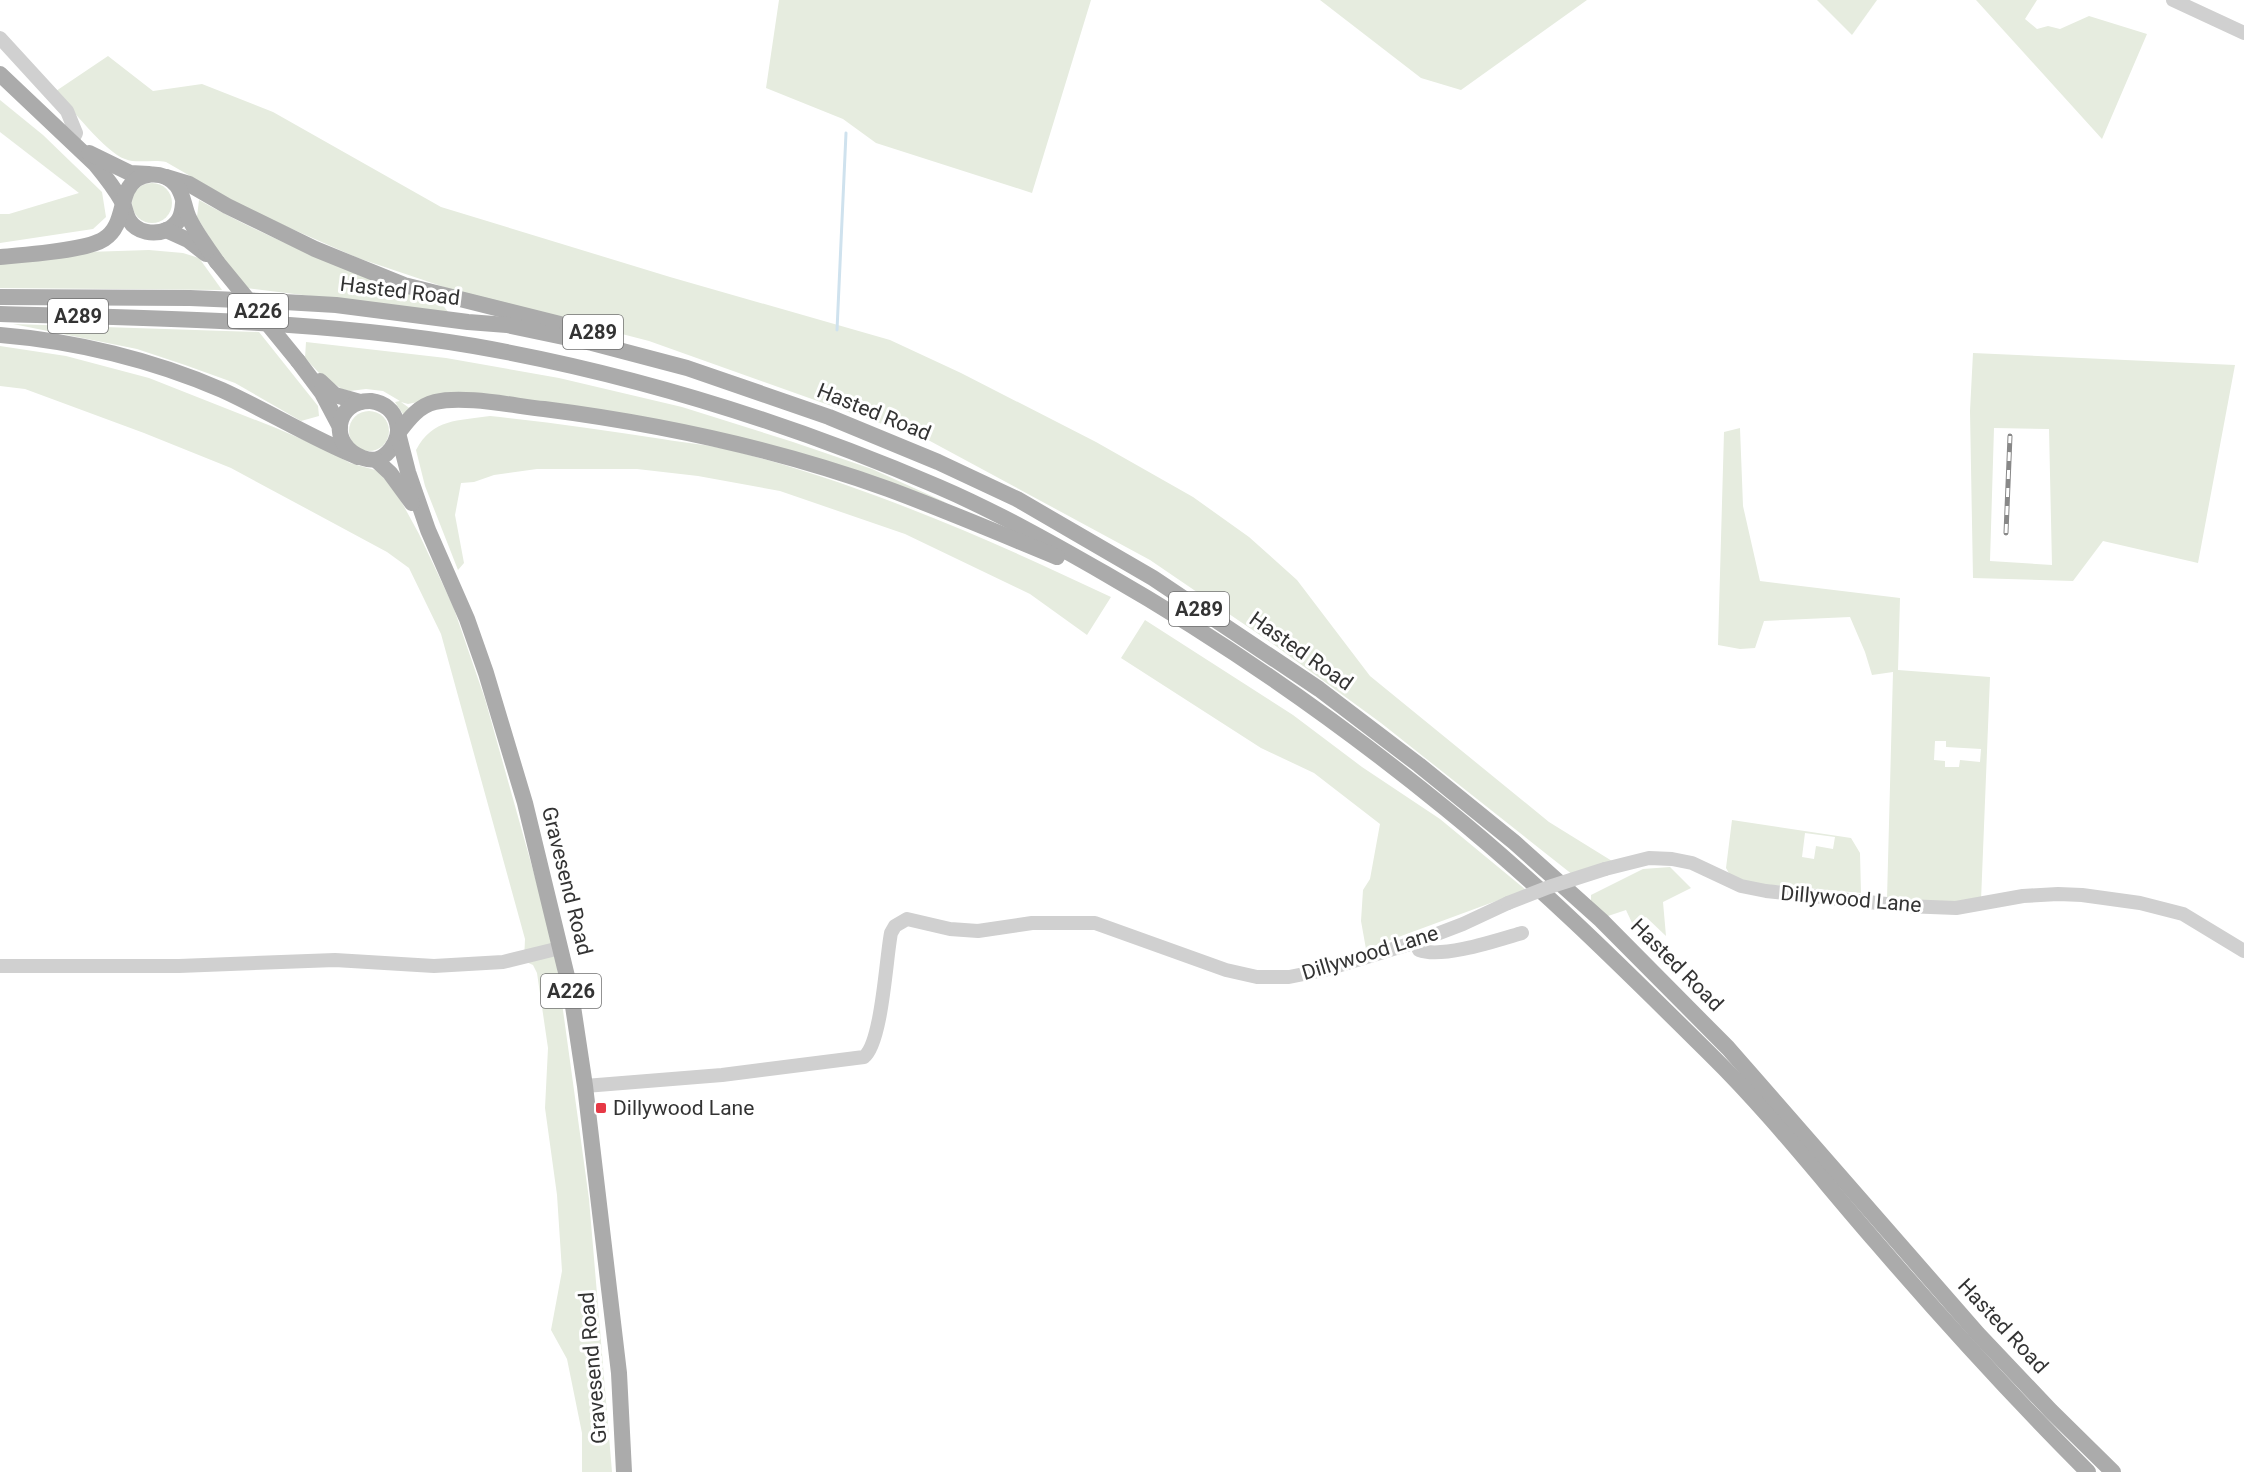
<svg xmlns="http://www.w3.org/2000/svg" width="2244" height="1472" viewBox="0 0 2244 1472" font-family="Roboto,sans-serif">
<rect width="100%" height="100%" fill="#fff"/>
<g fill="#e6ecdf" fill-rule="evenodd">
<path d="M779,0H1091L1032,193L876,143L843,119L766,88Z"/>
<path d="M1320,0H1587L1461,90L1421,78Z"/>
<path d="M1817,0H1877L1852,35Z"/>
<path d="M1976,0H2037L2025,19L2037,29L2048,26L2060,29L2089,16L2147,34L2102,139Z"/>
<path d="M108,56L153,91L202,84L273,112L441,207L670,277L890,340L961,373L1096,442L1193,497L1249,537L1297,580L1370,676L1549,822L1612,861L1573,875L1381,723L1273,644L1150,560L930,441L649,341L456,291L358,258L249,210L166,162C153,159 137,164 125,159C106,153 70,107 56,91Z"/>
<path d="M0,100L43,135L102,192L106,217L93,229L0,243V214H9L79,193L0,132Z"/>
<circle cx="152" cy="203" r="20"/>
<path d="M199,200C276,243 358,274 441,303L449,313L246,288L217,250L197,217Z"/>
<path d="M149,250L183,253L199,258L222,290L0,288V263L87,252Z"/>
<path d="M13,324L259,332L318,406L319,416L301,421L235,383L185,365L137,349Z"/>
<path d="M306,342L446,358L559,378L682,407L793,442L872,469L947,503L787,452L437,398L408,404L401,402L412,410L405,417L395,402L400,401L383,391L366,389L350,391L342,389L322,376L305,358Z"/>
<path d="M0,346L66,356L149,378L276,428L329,451L350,463L375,470L382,475L401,501L419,534L453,606L485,699L554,945L589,1199L612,1472H582V1433L567,1359L551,1330L562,1271L557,1195L545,1108L548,1048L537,973L533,965L524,961L525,939L441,634L409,568L387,552L231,468L144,433L25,389L0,386Z"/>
<path d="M1973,353L2235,365L2198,563L2103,541L2073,581L1973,578L1970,411ZM1994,428L2049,429L2052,565L1990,561Z"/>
<circle cx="369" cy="431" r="20"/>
<path d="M490,416C548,422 605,430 662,439C686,443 711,445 734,451C865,485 989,539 1111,597L1087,635L1030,594L905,534L780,491L698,476L637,469H537L494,475L474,482L461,483L455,515L464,563L458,570L425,486L416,450C433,418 458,421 490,416Z"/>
<path d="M1740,428L1743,506L1760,581L1900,598L1898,670L1990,677L1981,901L1935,902L1887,899L1893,672L1872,675L1865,652L1850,617L1764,621L1755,648L1740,649L1718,645L1724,432ZM1935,741H1946V747L1981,749L1980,762L1960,760L1959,767H1945V761L1934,760Z"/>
<path d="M1145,620L1293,715L1362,767L1440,819L1526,890L1366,949L1361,921L1363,890L1370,879L1380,824L1314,773L1261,748L1121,658Z"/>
<path d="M1732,820L1851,838L1860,853L1861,893L1750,883L1730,875L1726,868ZM1805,833L1835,837L1833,849L1816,846L1814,859L1802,857Z"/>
<path d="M1670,867L1691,888L1663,902L1666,936L1646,917L1633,925L1626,910L1608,916L1591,902V895L1643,869Z"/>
</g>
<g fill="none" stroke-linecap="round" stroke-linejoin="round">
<path stroke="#cfe2ee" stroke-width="3" d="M837,330L846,133"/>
<g stroke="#d0d0d0" stroke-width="14">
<path d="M2173,0L2244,33"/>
<path d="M0,38L67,111L76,133L72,141"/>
<path d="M1605,869L1649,858L1672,859L1692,863L1741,886L1766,891L1905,906L1956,908L2023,896L2058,894L2082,895L2140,903L2183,914L2244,951"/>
<path d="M1416,942L1419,950C1442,959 1498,940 1522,933"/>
<path d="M0,966H179L335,960L434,966L503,962L560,948"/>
<path d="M585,1086L722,1075L864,1057C882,1043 886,958 891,933L895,926L907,919L950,929L978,931L1032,923H1095L1226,970L1257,977H1289L1324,970L1416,942L1463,924L1508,903"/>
</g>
<g stroke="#ababab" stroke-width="16">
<path d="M0,74L95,164C105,176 115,189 123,203C125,208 126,215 129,220C137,233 154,235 167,230C179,224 182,216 183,203"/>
<path d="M89,153L130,173L149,174"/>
<path d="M166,177L189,184L227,206L315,249L404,285L612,337"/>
<path d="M166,230L188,240L206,254"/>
<path d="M0,257C23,255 86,251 104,239C121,228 120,208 127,191C136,171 164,169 177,186C183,194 184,206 188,216C195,232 207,247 217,262"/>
<path d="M0,297L190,298L284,302L336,305L468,322L507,325L592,343L687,368L829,417L938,462L1017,499L1153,578L1319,689L1419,765L1514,842L1601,920L1728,1048L1978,1334L2051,1411L2113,1472"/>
<path d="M0,314C158,318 317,320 474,346C634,374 790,423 939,487C997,512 1052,543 1106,574C1225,642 1338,721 1445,808C1539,884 1625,970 1711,1055C1770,1113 1822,1180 1876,1242C1944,1321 2014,1398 2088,1472"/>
<path d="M0,335C75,341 153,360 222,390C268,411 311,438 358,457"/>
<path d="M298,361L322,393L340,427"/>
<path d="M320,381L335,395L360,402"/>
<path d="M371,401C384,403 394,410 397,423C400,433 397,441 391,449C383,459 375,462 363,458C328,446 334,400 371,401Z"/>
<path d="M398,433L408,472L428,530L467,619L486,673L525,803L571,993L585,1086L619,1373L624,1472"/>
<path d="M398,433C408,420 418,406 435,402C464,395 514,406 544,409C661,424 777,449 888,489C945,510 1001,534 1057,557"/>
<path d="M376,460L390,473L412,503"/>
</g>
<defs>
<path id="rail" d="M2006,533L2010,436"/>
</defs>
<use href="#rail" stroke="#888" stroke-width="5"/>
<use href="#rail" stroke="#fff" stroke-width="3" stroke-dasharray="9" stroke-linecap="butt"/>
<path stroke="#d0d0d0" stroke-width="14" d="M1508,903L1549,887L1605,869"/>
<path stroke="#ababab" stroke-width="16" d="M217,262L298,361"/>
</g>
<rect fill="#e63946" stroke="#fff" stroke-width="2" x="595" y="1102" width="12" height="12" rx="3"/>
<g text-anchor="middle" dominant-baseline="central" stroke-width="6" stroke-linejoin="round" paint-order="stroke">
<g fill="#fff" stroke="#707070" stroke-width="1.5">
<rect x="228" y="294" width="60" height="34" rx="4.5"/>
<rect x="48" y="299" width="60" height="34" rx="4.5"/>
<rect x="563" y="315" width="60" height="34" rx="4.5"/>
<rect x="1169" y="592" width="60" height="34" rx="4.5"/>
<rect x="541" y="974" width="60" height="34" rx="4.5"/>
</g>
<g font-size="20" font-weight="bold" fill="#333">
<text x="258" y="311">A226</text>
<text x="78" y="316">A289</text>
<text x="593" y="332">A289</text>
<text x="1199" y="609">A289</text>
<text x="571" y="991">A226</text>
</g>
<g font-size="21" fill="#333" stroke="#fff">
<text transform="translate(400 291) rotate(7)">Hasted Road</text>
<text transform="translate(874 412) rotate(22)">Hasted Road</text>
<text transform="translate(1301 651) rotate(35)">Hasted Road</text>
<text transform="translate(567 881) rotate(76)">Gravesend Road</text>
<text transform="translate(1851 899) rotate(5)">Dillywood Lane</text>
<text transform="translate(1370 953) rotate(-17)">Dillywood Lane</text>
<text transform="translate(1677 965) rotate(45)">Hasted Road</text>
<text transform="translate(2003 1326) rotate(47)">Hasted Road</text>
<text transform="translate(593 1368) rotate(-95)">Gravesend Road</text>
</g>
<g font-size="21" fill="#333" stroke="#fff" text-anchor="start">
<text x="613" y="1108">Dillywood Lane</text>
</g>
</g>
</svg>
